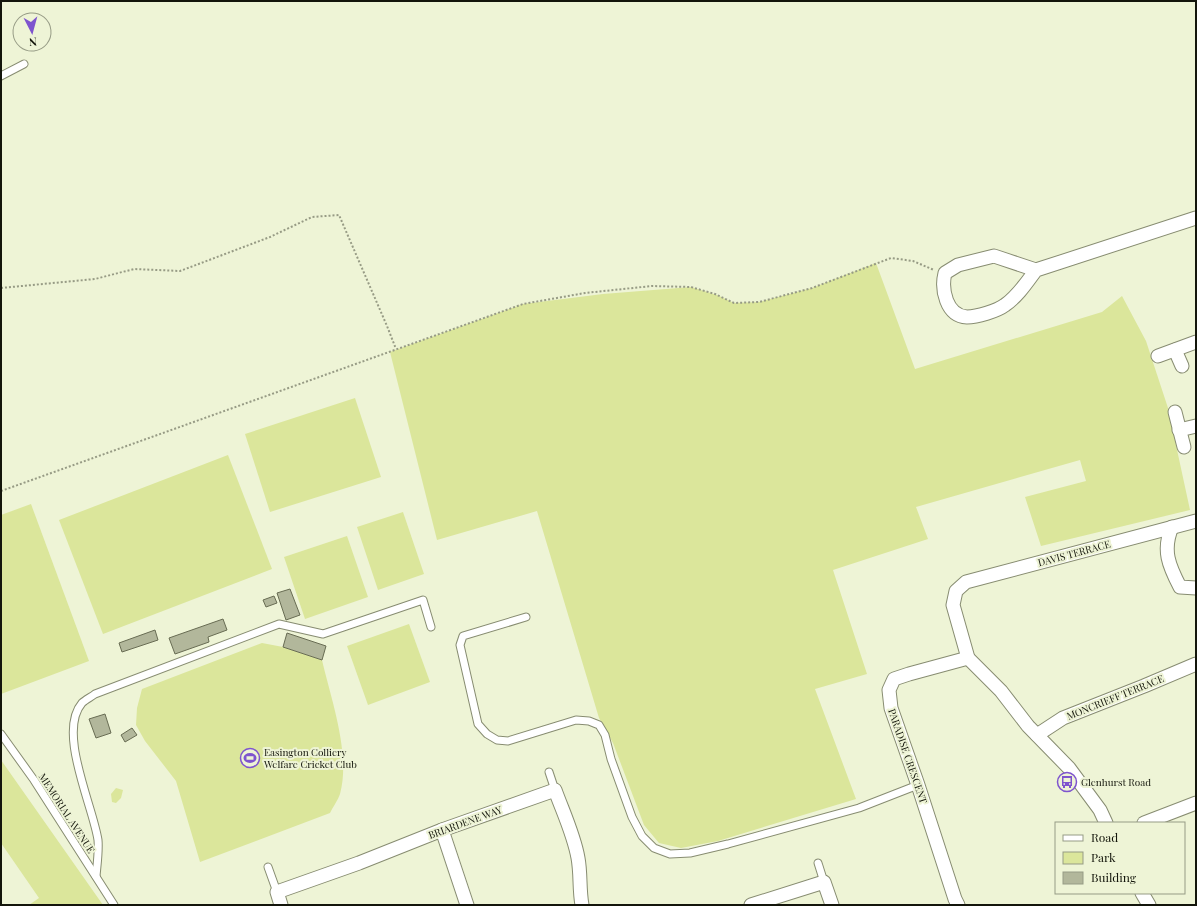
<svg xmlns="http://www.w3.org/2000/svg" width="1197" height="906" viewBox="0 0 1197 906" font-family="'Playfair Display',serif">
<rect width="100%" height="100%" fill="#eef4d6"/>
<g fill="#dbe69b">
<path d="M876,263L915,369L1102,312L1122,296L1146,341L1168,408L1190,510L1041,546L1025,497L1086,481L1080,460L916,507L928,539L833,570L867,674L815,689L856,799L718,841L681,848L659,843L644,825L613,743L599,718L537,511L437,540L390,352L523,304L603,294L691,287L717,295L734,303L759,302L812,288Z"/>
<path d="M355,398L381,477L270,512L245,434Z"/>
<path d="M228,455L272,569L103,634L59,520Z"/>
<path d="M31,504L89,661L1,694V515Z"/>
<path d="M403,512L424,574L378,590L357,527Z"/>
<path d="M347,536L368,597L305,619L284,557Z"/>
<path d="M409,624L430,682L368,705L347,646Z"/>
<path d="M262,643L283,647L322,660C331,699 351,754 340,794C338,800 333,807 330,813L200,862L176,781L145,741L136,725L137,708L142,689Z"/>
<path d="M1,760L103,905H29L39,898L1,843Z"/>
<path d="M116,788L123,790L121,798L116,803L112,802L111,794Z"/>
</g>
<g fill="#b2b79b" stroke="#686c53">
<path d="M290,589L300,615L286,620L277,593Z"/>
<path d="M274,596L277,603L266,607L263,600Z"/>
<path d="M223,619L227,630L208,637L209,642L175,654L169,638Z"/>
<path d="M155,630L158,640L122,652L119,643Z"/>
<path d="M287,633L326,646L322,660L283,647Z"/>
<path d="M105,714L111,733L96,738L89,719Z"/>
<path d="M132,728L137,735L125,742L121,735Z"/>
</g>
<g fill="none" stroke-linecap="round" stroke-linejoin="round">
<defs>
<g id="lane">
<path d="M1,76L24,64"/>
<path d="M526,617L463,636L460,645L478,724L487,734L497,740L508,741L576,720L589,721L599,725L605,735L611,759L632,817L642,836L654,848L670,854L690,853L728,844L859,808L918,785"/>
<path d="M1,734L34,780L114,905"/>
<path d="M549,772L555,790"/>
<path d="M818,863L824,882"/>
<path d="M268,867L277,892"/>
<path d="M96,876C97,865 99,851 98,840C93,806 57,732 82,703C85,700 91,697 95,694L279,624L323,634L423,600L431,627"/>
</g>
<g id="street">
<path d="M1036,270C1027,282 1018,296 1005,305C997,311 977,317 967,317C946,316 941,289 945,273L958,265L994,256L1036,270L1196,218"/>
<path d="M1175,350L1182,366"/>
<path d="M1158,356L1196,342"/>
<path d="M1175,412L1184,447"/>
<path d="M1179,430L1196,426"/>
<path d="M1172,527C1162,550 1169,566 1180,587L1196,588"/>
<path d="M1037,735L1063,718L1144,686L1196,664"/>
<path d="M1106,823L1100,810L1069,768L1028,726L1001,691L968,658L953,605L956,591L966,582L1196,521"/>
<path d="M1144,823L1196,803"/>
<path d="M442,830L467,905"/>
<path d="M1142,893L1149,905"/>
<path d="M281,905L277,892L359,863L442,830L555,790C563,812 574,835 578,858C581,874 579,889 582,905"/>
<path d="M751,905L824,882L832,905"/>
<path d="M958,905L955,899L918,785L891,708L889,690L894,679L909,674L968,658"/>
</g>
</defs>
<use href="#lane" stroke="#878c71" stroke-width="9"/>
<use href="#street" stroke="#878c71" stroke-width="15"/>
<g stroke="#979b85" stroke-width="2" stroke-dasharray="2 2" stroke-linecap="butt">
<path d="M1,288L95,279L134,269L180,271L270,237L312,217L339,215L387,326L396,349"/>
<path d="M1,491L523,304L585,293L652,286L691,287L715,294L734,303L759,302L812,288L891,258L913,261L934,270"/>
</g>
<use href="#lane" stroke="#fff" stroke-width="7"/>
<use href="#street" stroke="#fff" stroke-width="13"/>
</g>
<defs>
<symbol id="stadium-ring" viewBox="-11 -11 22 22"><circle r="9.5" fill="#eef4d6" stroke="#7e54ce" stroke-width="1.5"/><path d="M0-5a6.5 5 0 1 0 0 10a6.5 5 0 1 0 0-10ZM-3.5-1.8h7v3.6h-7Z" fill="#7e54ce"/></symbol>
<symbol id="bus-ring" viewBox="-11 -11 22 22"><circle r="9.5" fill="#eef4d6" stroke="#7e54ce" stroke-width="1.5"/><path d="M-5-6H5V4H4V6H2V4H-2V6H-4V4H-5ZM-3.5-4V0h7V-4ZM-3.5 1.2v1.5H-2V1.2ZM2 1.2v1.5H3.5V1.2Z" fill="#7e54ce"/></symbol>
</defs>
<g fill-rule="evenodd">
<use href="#stadium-ring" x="239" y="747" width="22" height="22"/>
<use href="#bus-ring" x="1056" y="771" width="22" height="22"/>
</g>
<g text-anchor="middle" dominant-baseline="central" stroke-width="4" stroke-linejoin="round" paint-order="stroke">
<g font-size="10" fill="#13150b" stroke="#eef4d6">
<text transform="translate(1074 553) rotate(-15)">DAVIS TERRACE</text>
<text transform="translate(1115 697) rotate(-22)">MONCRIEFF TERRACE</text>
<text transform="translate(908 756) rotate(71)">PARADISE CRESCENT</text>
<text transform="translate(67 813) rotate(57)">MEMORIAL AVENUE</text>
<text transform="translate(465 822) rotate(-20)">BRIARDENE WAY</text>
</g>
<g font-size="10" fill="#13150b" stroke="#eef4d6" text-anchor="start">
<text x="264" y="752">Easington Colliery<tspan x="264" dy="12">Welfare Cricket Club</tspan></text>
<text x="1081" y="782">Glenhurst Road</text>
</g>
</g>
<rect width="1197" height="906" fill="none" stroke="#13150b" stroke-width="4"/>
<rect x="1055" y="822" width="130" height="72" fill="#eef4d6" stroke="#969b85"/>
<rect x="1063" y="835" width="20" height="6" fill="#ffffff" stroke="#969b85"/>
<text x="1091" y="842" font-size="12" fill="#13150b">Road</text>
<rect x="1063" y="852" width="20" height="12" fill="#dbe69b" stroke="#969b85"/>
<text x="1091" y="862" font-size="12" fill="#13150b">Park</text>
<rect x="1063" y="872" width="20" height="12" fill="#b2b79b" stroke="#969b85"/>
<text x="1091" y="882" font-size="12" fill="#13150b">Building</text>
<g transform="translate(32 32) rotate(174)"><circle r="19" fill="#eef4d6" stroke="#969b85"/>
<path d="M0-3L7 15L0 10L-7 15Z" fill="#7e54ce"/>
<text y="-6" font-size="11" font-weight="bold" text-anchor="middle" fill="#13150b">N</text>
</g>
</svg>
